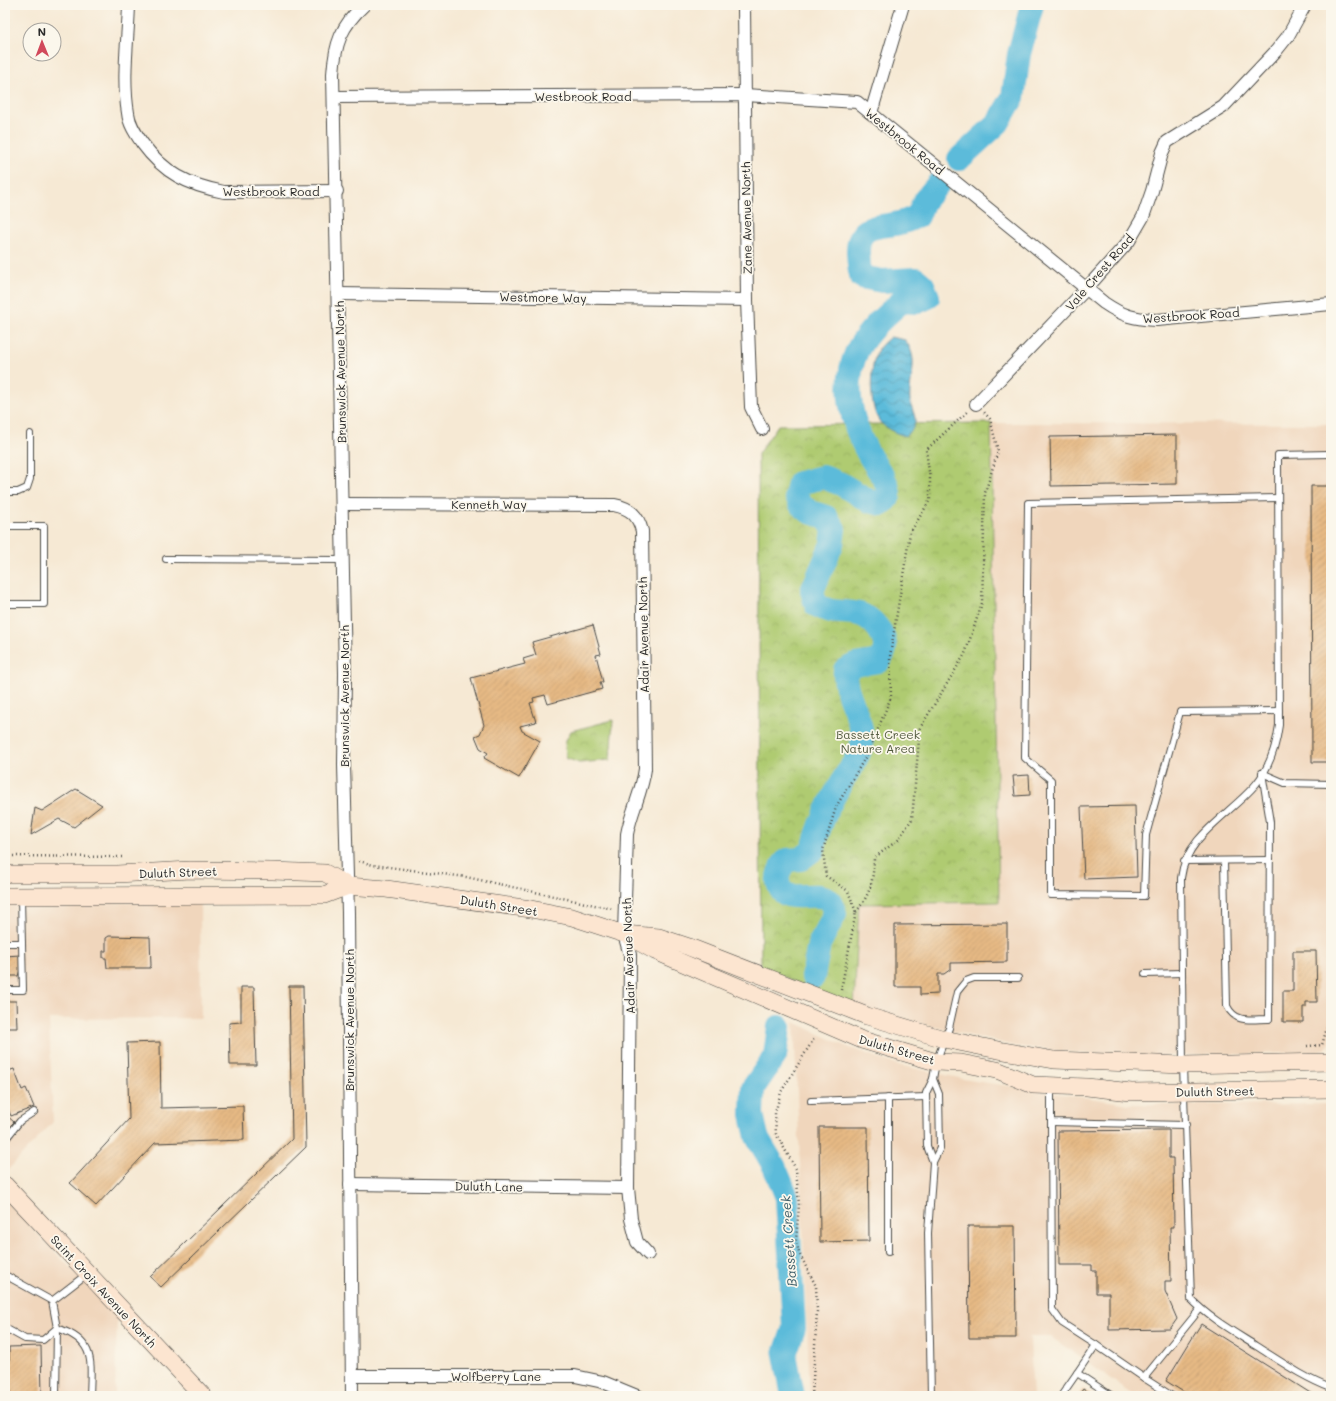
<svg xmlns="http://www.w3.org/2000/svg" width="1336" height="1401" viewBox="0 0 1336 1401" font-family="Mali,sans-serif">
<defs>
<pattern id="park-crowns" width="20" height="18" patternUnits="userSpaceOnUse"><rect width="20" height="18" fill="#afcb71"/><path d="M2 6a3 3 0 1 1 6 0M12 15a3 3 0 1 1 6 0" fill="none" stroke="#97ae62"/></pattern>
<pattern id="water-waves" width="16" height="10" patternUnits="userSpaceOnUse"><rect width="16" height="10" fill="#5bbbda"/><path d="M0 5q4-4 8 0t8 0" fill="none" stroke="#4b98b1"/></pattern>
<pattern id="building-hatch" width="6" height="6" patternUnits="userSpaceOnUse"><rect width="6" height="6" fill="#e6b984"/><path d="M-1 1l2-2M0 6l6-6M5 7l2-2" fill="none" stroke="#c59f72"/></pattern>
</defs>
<rect width="100%" height="100%" fill="#fbf7ec"/>
<filter id="ink" filterUnits="userSpaceOnUse"><feTurbulence type="fractalNoise" baseFrequency=".025" numOctaves="2"/><feDisplacementMap in="SourceGraphic" scale="8" xChannelSelector="R" yChannelSelector="G"/><feConvolveMatrix kernelMatrix="1 2 1 2 8 2 1 2 1" color-interpolation-filters="sRGB"/></filter>
<filter id="wash" filterUnits="userSpaceOnUse"><feTurbulence type="fractalNoise" baseFrequency=".012" numOctaves="4" result="noise"/><feDisplacementMap in="SourceGraphic" scale="16" xChannelSelector="R" yChannelSelector="G"/><feGaussianBlur stdDeviation="0.9" result="paint"/><feColorMatrix in="noise" values="0 0 0 0 0 0 0 0 0 0 0 0 0 0 0 0 0 1.4 0 .05"/><feComposite in="paint" operator="in"/></filter>
<g filter="url(#wash)">
<rect width="100%" height="100%" fill="#f6e9d4"/>
<g fill="#f0d6bc">
<path d="M991,423L1331,424V1034L1330,1043L1325,1050L1319,1052L1114,1057L1015,1046L854,1008L858,904L999,901Z"/>
<path d="M200,902L201,1018L49,1019L53,1122L7,1171L5,1169V903Z"/>
<path d="M794,1022L845,1046L898,1065L968,1080L1129,1104L1168,1105L1331,1104V1396H1135L1051,1337H1030L1033,1396H810Z"/>
<path d="M5,1199L117,1317L115,1396H5Z"/>
</g>
<g fill="url(#park-crowns)" stroke="#6d7b4e">
<path d="M991,423L999,902L859,904L854,1008L761,967L758,454L778,425Z"/>
<path d="M613,720L610,760L579,763L566,758L565,742L571,731Z"/>
</g>
<path fill="url(#water-waves)" stroke="#437382" d="M890,337L905,340C921,361 908,378 910,401C911,407 916,416 915,422C914,429 910,432 905,436C896,433 888,430 881,423C868,409 869,363 879,348C882,344 886,341 890,337Z"/>
<g fill="none" stroke-linecap="round" stroke-linejoin="round">
<g stroke="#5bbbda" stroke-width="24">
<path d="M959,159L998,123L1013,97L1019,54L1032,5"/>
<path d="M813,977L819,944L835,914C833,908 832,901 826,898C811,890 783,907 778,882C777,873 781,867 787,860L801,859L813,850C819,824 830,802 843,780C848,771 857,760 860,750C869,723 843,698 845,670L855,665L879,661C881,657 886,651 885,646C885,633 871,617 859,614C841,610 834,615 816,605L812,591L832,544L834,529L826,517L810,512L801,505L796,495L799,483L823,477L841,484L869,501L882,504L889,496C889,480 875,467 868,453C851,423 842,384 857,351C867,331 886,315 902,301L917,302L928,297L923,285L916,279L882,281L862,277C858,269 859,261 858,252C858,221 881,229 903,222C908,221 913,218 918,216L924,201L939,183"/>
<path d="M779,1027L775,1056L753,1088L752,1114L757,1137L774,1166L787,1197L794,1328L785,1354L793,1396"/>
</g>
</g>
<g id="blocks">
<g fill="url(#building-hatch)">
<path d="M1177,435V484L1051,486L1050,437Z"/>
<path d="M1311,486H1331V762H1312Z"/>
<path d="M593,625L601,654L596,655L603,682H600L602,689L548,704L545,695L533,698L534,702L530,703L536,722L520,726L522,731L540,741L519,778L484,758L488,753L480,748L475,736L480,734L484,725L471,678L525,664L523,659L536,655L532,642Z"/>
<path d="M1029,775L1030,795L1015,796L1013,776Z"/>
<path d="M76,789L102,805L74,827L59,819L31,835L35,808L42,811Z"/>
<path d="M1135,806L1137,877L1084,879L1081,807Z"/>
<path d="M1007,924V962L951,963V969L944,974H938V994L920,995V987H895V925Z"/>
<path d="M109,936L150,937L151,966L150,968H107L106,958H103V951H106V938Z"/>
<path d="M1293,951H1316L1317,1002H1306V1007H1303V1022H1283V991H1293Z"/>
<path d="M20,955L21,966L18,976H5V956Z"/>
<path d="M289,986H303L306,1147L161,1287L150,1277L292,1139Z"/>
<path d="M241,987H254L256,1065H230L229,1023L241,1022Z"/>
<path d="M5,1001H16L17,1028H5Z"/>
<path d="M160,1042L161,1108L243,1106L244,1140L155,1143L96,1206L70,1183L129,1119L127,1043Z"/>
<path d="M14,1069L22,1090L26,1088L34,1107L11,1116L5,1102V1072Z"/>
<path d="M5,1114L14,1122L5,1131Z"/>
<path d="M819,1127H868L869,1241L820,1242Z"/>
<path d="M1169,1130V1158H1173L1174,1227H1170L1171,1281H1165V1291L1177,1319L1170,1329L1109,1330V1293H1096V1271H1092V1265H1059L1058,1131Z"/>
<path d="M968,1226H1015L1016,1338H969Z"/>
<path d="M1201,1324L1315,1396H1190L1166,1381Z"/>
<path d="M41,1346L42,1396H10L9,1347Z"/>
<path d="M1083,1389L1094,1396H1078Z"/>
</g>
</g>
</g>
<g filter="url(#ink)">
<use href="#blocks" fill-opacity="0" stroke="#494844" stroke-width="1"/>
<g fill="none" stroke-linecap="round" stroke-linejoin="round">
<defs>
<g id="lane">
<path d="M1331,454L1278,455L1279,725C1276,747 1270,767 1256,784C1230,815 1186,835 1181,878L1183,1065L1191,1299C1209,1318 1234,1332 1256,1346C1280,1361 1304,1378 1331,1388"/>
<path d="M5,492H18L27,488L30,479V434"/>
<path d="M1278,498L1028,503L1025,758L1051,780V895L1144,896L1146,835L1180,712L1279,711"/>
<path d="M5,526H44V604H5"/>
<path d="M166,559L343,560"/>
<path d="M1262,773L1285,783L1331,784"/>
<path d="M1184,861L1270,860"/>
<path d="M1224,861L1227,1006C1236,1024 1251,1019 1269,1019L1270,822L1262,773"/>
<path d="M5,943H22"/>
<path d="M1145,974L1182,973"/>
<path d="M5,990H23L21,897"/>
<path d="M1051,1087V1122L1186,1125"/>
<path d="M811,1101L926,1097"/>
<path d="M1051,1122L1052,1309L1062,1323L1096,1345"/>
<path d="M5,1140L20,1121L34,1112"/>
<path d="M933,1162L940,1148L939,1094L933,1079"/>
<path d="M888,1252V1098"/>
<path d="M5,1275L52,1301L87,1274"/>
<path d="M52,1301L57,1328L56,1396"/>
<path d="M5,1328L25,1339L43,1340L57,1328C96,1341 91,1361 90,1396"/>
<path d="M1077,1373L1096,1345L1144,1378L1200,1309"/>
<path d="M1144,1378L1172,1396"/>
<path d="M931,1396L928,1233L933,1162L927,1146L926,1093L933,1079L936,1062L949,1028L957,992L961,987L966,981L974,978H1018"/>
<path d="M1061,1396L1077,1373L1112,1396"/>
</g>
<g id="street">
<path d="M129,5C128,40 122,78 128,113C129,124 136,134 142,143C164,173 188,185 224,192L337,191"/>
<path d="M744,5L747,300L751,407L762,429"/>
<path d="M334,97L745,95L857,102L1104,303C1123,316 1134,319 1157,320L1331,304"/>
<path d="M871,113L903,5"/>
<path d="M339,294L747,300"/>
<path d="M976,404L1086,289L1129,241L1143,217L1152,191L1162,153L1167,142L1223,107L1276,51L1288,36L1305,5"/>
<path d="M342,504L614,505C630,508 638,515 642,531L645,769C642,792 631,812 627,834L624,934L630,955L628,1188L631,1219L637,1242L648,1254"/>
<path d="M350,1184L628,1188"/>
<path d="M352,1376H575L603,1382L637,1396"/>
<path d="M352,1396L348,913L344,765L345,674L333,74C335,44 341,26 364,5"/>
</g>
<g id="secondary">
<path d="M5,874H117L190,870L273,871L325,873L348,886L386,889L531,909L572,917L624,934L659,937L689,947L867,1016L944,1039L998,1050L1054,1060L1183,1065L1331,1062"/>
<path d="M5,896L324,895L348,886"/>
<path d="M630,937L655,951L862,1040L936,1062L961,1063L997,1070L1033,1085L1087,1087L1131,1092L1331,1089"/>
<path d="M5,1185L203,1396"/>
</g>
</defs>
<use href="#lane" stroke="#494844" stroke-width="8"/>
<use href="#street" stroke="#494844" stroke-width="14"/>
<use href="#secondary" stroke="#494844" stroke-width="18"/>
<g stroke="#494844" stroke-width="2.5" stroke-dasharray="1 3" stroke-linecap="butt">
<path d="M5,856L122,857"/>
<path d="M359,861L373,865L466,877L613,909"/>
<path d="M856,912C871,893 873,882 874,858L898,840L912,819L920,728L965,654L982,603L985,493L998,451L990,419L984,412"/>
<path d="M841,990L856,912L848,891L826,876L823,850L836,807L869,751L891,697L890,656L910,533L930,500V479L926,450L968,411"/>
<path d="M1307,1046L1322,1045L1331,1014"/>
<path d="M812,1396L817,1311L816,1286L799,1253L796,1240L799,1205L796,1169L776,1134L775,1113L781,1092L815,1037"/>
</g>
<use href="#lane" stroke="#fff" stroke-width="6"/>
<use href="#street" stroke="#fff" stroke-width="12"/>
<use href="#secondary" stroke="#fce5d0" stroke-width="17"/>
</g>
</g>
<g text-anchor="middle" dominant-baseline="central" stroke-width="3.5" stroke-linejoin="round" paint-order="stroke">
<g font-size="12" fill="#2b2b2b" stroke="#fbf7ec">
<text x="583" y="96">Westbrook Road</text>
<text transform="translate(905 141) rotate(39)">Westbrook Road</text>
<text x="271" y="191">Westbrook Road</text>
<text transform="translate(746 218) rotate(-91)">Zane Avenue North</text>
<text transform="translate(1099 272) rotate(-49)">Vale Crest Road</text>
<text transform="translate(543 297) rotate(1)">Westmore Way</text>
<text transform="translate(1191 315) rotate(-4)">Westbrook Road</text>
<text transform="translate(340 372) rotate(-91)">Brunswick Avenue North</text>
<text x="489" y="504">Kenneth Way</text>
<text transform="translate(643 635) rotate(-91)">Adair Avenue North</text>
<text transform="translate(344 696) rotate(-90)">Brunswick Avenue North</text>
<text transform="translate(178 872) rotate(-2)">Duluth Street</text>
<text transform="translate(499 905) rotate(9)">Duluth Street</text>
<text transform="translate(628 956) rotate(-92)">Adair Avenue North</text>
<text transform="translate(349 1020) rotate(-90)">Brunswick Avenue North</text>
<text transform="translate(897 1049) rotate(16)">Duluth Street</text>
<text transform="translate(1215 1091) rotate(-1)">Duluth Street</text>
<text transform="translate(489 1186) rotate(1)">Duluth Lane</text>
<text transform="translate(104 1291) rotate(47)">Saint Croix Avenue North</text>
<text x="496" y="1376">Wolfberry Lane</text>
</g>
<g font-size="12" fill="#535b40" stroke="#fbf7ec">
<text x="878" y="734">Bassett Creek<tspan x="878" dy="14">Nature Area</tspan></text>
</g>
<g font-size="13" font-style="italic" fill="#3c5d68" stroke="#fbf7ec">
<text transform="translate(788 1241) rotate(-94)">Bassett Creek</text>
</g>
</g>
<rect width="1336" height="1401" fill="none" stroke="#fbf7ec" stroke-width="20"/>
<g transform="translate(42 42) rotate(359)"><circle r="19" fill="#fbf7ec" stroke="#a8a59f"/>
<path d="M0-3L7 15L0 10L-7 15Z" fill="#d1495b"/>
<text y="-6" font-size="11" font-weight="bold" text-anchor="middle" fill="#2b2b2b">N</text>
</g>
</svg>
